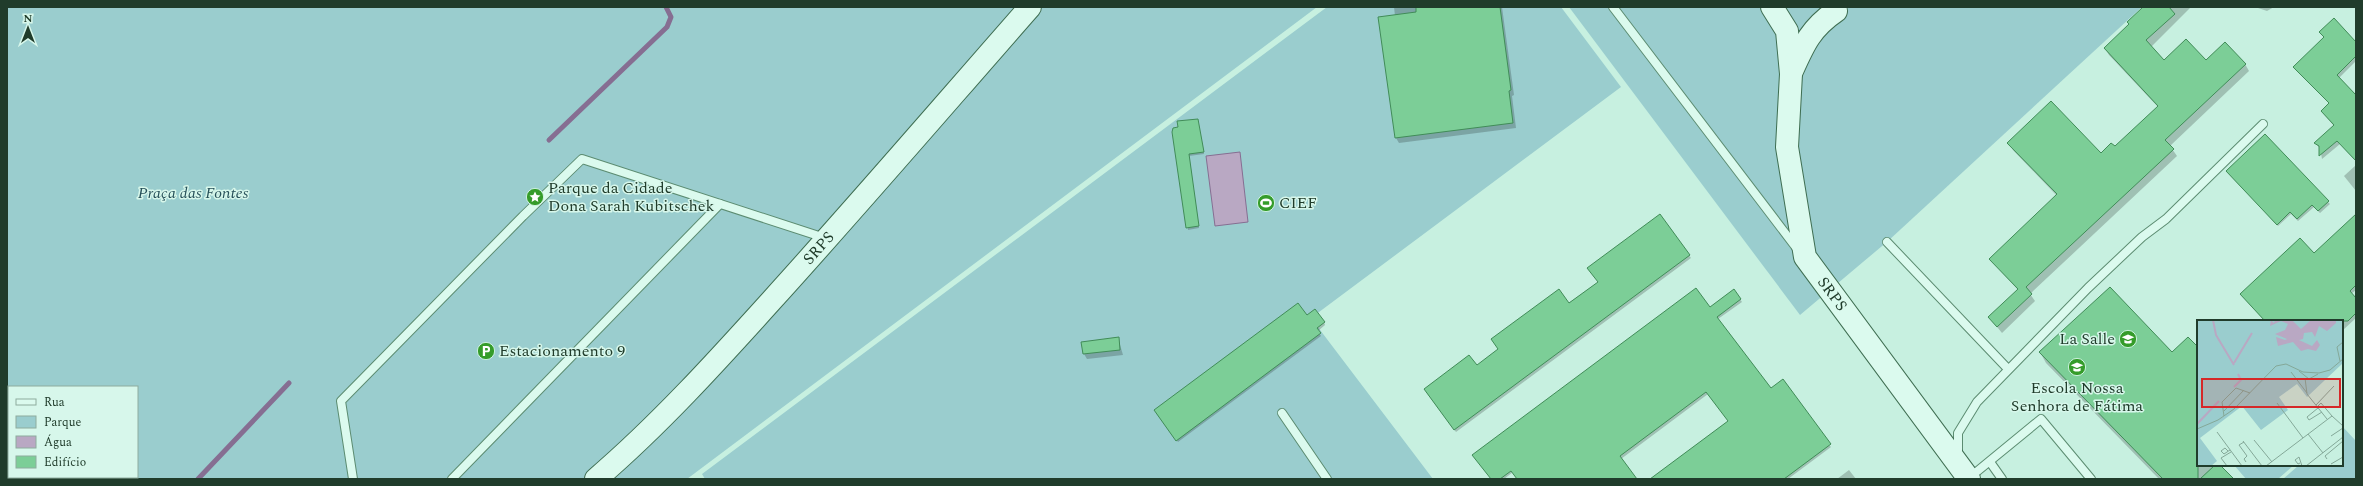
<svg xmlns="http://www.w3.org/2000/svg" width="2363" height="486" viewBox="0 0 2363 486" font-family="Spectral,serif">
<rect width="100%" height="100%" fill="#c7f0e0"/>
<g fill="#9acdce" fill-rule="evenodd">
<path d="M7,7H1317L687,479H7ZM9,387H137V477H9Z"/>
<path d="M1327,7H1561L1621,87L1311,318L1433,479H705L702,474Z"/>
<path d="M1569,7H2142L1888,241L1800,315Z"/>
<path d="M2342,426L2356,441V479H2283L2299,465H2342Z"/>
<path d="M2234,465H2294L2278,479H2246Z"/>
</g>
<path fill="#b9a8c3" stroke="#866e92" d="M1240,152L1248,222L1215,226L1206,156Z"/>
<g fill="#0003">
<path d="M1394,7H1502L1514,95L1512,96L1516,128L1399,143L1396,138L1379,18L1395,16Z"/>
<path d="M2144,7H2191L2151,47L2164,61L2245,64L2249,71L2170,146L2177,156L2030,294L2035,301L2002,333L1989,317L2018,290L1990,259L2057,196L2013,150L2009,143L2100,154L2115,148L2158,107L2109,55L2105,48L2130,24Z"/>
<path d="M2255,7H2274L2267,11Z"/>
<path d="M2320,32L2356,43V61L2339,78L2356,95V161L2340,144L2322,159L2320,148L2315,143L2334,126L2322,112L2330,104L2294,68L2324,38Z"/>
<path d="M1197,120L1204,154L1189,156L1199,228L1188,230L1179,128Z"/>
<path d="M2265,136L2328,202L2330,204L2320,213L2314,207L2298,221L2291,214L2278,226L2228,173Z"/>
<path d="M2356,165V191L2344,176Z"/>
<path d="M1660,216L1691,258L1456,432L1426,392L1476,367L1599,282Z"/>
<path d="M2356,225V290L2351,294L2356,299V318L2342,331V321H2265L2243,297L2241,294L2314,254Z"/>
<path d="M1740,299L1742,302L1718,319L1771,390L1831,447L1788,479H1651L1729,421L1708,394L1621,459L1636,479H1517L1513,472L1504,479H1492L1710,308Z"/>
<path d="M1307,316L1324,322L1325,325L1318,331L1321,336L1178,442L1156,413Z"/>
<path d="M1118,338L1123,355L1087,359L1084,354Z"/>
<path d="M2198,349V465H2219L2232,479H2159L2046,363L2040,352L2172,353Z"/>
<path d="M1849,470L1856,479H1837Z"/>
</g>
<g fill="none" stroke-linecap="round" stroke-linejoin="round">
<g stroke="#866e92" stroke-width="5">
<path d="M549,140L667,27L671,17L666,7"/>
<path d="M198,479L289,383"/>
</g>
</g>
<g fill="#7cce97" stroke="#418c58">
<path d="M1416,7H1500L1511,90L1509,91L1513,123L1395,138L1378,17L1416,12Z"/>
<path d="M2143,7H2169L2175,14L2146,40L2164,60L2186,39L2206,60L2225,42L2246,64L2165,140L2174,149L2026,287L2032,294L1997,327L1988,317L2018,289L1989,259L2057,194L2007,143L2051,101L2101,153L2111,143L2115,146L2158,106L2104,48L2129,24L2127,22Z"/>
<path d="M2334,18L2356,42V56L2337,75L2356,95V161L2337,141L2319,156V146L2314,143L2334,125L2321,111L2329,103L2293,67L2324,37L2319,32Z"/>
<path d="M1198,119L1204,152L1189,154L1199,226L1186,228L1172,132L1173,128L1178,127L1177,121Z"/>
<path d="M2265,134L2329,201L2318,211L2312,205L2297,219L2290,212L2277,225L2226,171Z"/>
<path d="M1660,214L1690,255L1454,430L1424,389L1469,355L1477,365L1498,349L1491,339L1559,289L1569,303L1598,282L1587,268Z"/>
<path d="M2356,214V285L2350,291L2356,298V313L2348,321H2265L2240,294L2300,238L2314,253Z"/>
<path d="M2110,287L2172,352L2188,337L2198,347V479H2163L2039,352Z"/>
<path d="M1696,288L1710,307L1734,289L1741,299L1717,317L1771,388L1783,379L1831,444L1784,479H1650L1728,421L1706,392L1620,456L1637,479H1517L1511,471L1500,479H1491L1472,455Z"/>
<path d="M1298,303L1307,315L1315,309L1325,322L1317,328L1321,333L1176,441L1154,410Z"/>
<path d="M1119,337L1120,350L1083,354L1081,342Z"/>
<path d="M2215,465H2220L2234,479H2200Z"/>
</g>
<g fill="none" stroke-linecap="round" stroke-linejoin="round">
<defs>
<g id="lane">
<path d="M1613,7L1798,250"/>
<path d="M1887,242L2008,369"/>
<path d="M1282,413L1327,479"/>
<path d="M1958,456V433L1977,402L2088,288L2142,237L2166,219L2263,124"/>
<path d="M1990,462L2002,479"/>
<path d="M1969,478L2041,419L2091,479"/>
<path d="M353,479L341,401L523,216L582,159L825,238"/>
<path d="M452,479L720,204"/>
</g>
<g id="secondary">
<path id="s1" d="M1772,7L1787,31L1791,74L1787,147L1805,257L1969,479"/>
<path d="M1792,71C1804,44 1811,28 1836,11"/>
<path id="s2" d="M596,479C659,425 716,362 772,300C859,204 944,105 1030,7"/>
</g>
</defs>
<use href="#lane" stroke="#5c8c71" stroke-width="10"/>
<use href="#secondary" stroke="#3f6e52" stroke-width="24"/>
<use href="#lane" stroke="#dbfaee" stroke-width="8"/>
<use href="#secondary" stroke="#dbfaee" stroke-width="22"/>
</g>
<defs>
<symbol id="sight-disc" viewBox="-11 -11 22 22"><circle r="9.5" fill="#359c2a" stroke="#d7f7eb"/><path d="M0-6L1.8-2.2L6-1.7L2.9 1.2L3.7 5.4L0 3.3L-3.7 5.4L-2.9 1.2L-6-1.7L-1.8-2.2Z" fill="#fff"/></symbol>
<symbol id="stadium-disc" viewBox="-11 -11 22 22"><circle r="9.5" fill="#359c2a" stroke="#d7f7eb"/><path d="M0-5a6.5 5 0 1 0 0 10a6.5 5 0 1 0 0-10ZM-3.5-1.8h7v3.6h-7Z" fill="#fff"/></symbol>
<symbol id="school-disc" viewBox="-11 -11 22 22"><circle r="9.5" fill="#359c2a" stroke="#d7f7eb"/><path d="M0-5L7-2L0 1L-7-2ZM-4 1L0 2.5L4 1V4Q0 6-4 4Z" fill="#fff"/></symbol>
<symbol id="parking-disc" viewBox="-11 -11 22 22"><circle r="9.5" fill="#359c2a" stroke="#d7f7eb"/><path d="M-3.5-5.5H1a3.5 3.5 0 0 1 0 7H-1V5.5H-3.5ZM-1-3.4V-.6H.8a1.4 1.4 0 0 0 0-2.8Z" fill="#fff"/></symbol>
</defs>
<g fill-rule="evenodd">
<use href="#sight-disc" x="525" y="187" width="20" height="20"/>
<use href="#stadium-disc" x="1256" y="193" width="20" height="20"/>
<use href="#school-disc" x="2118" y="329" width="20" height="20"/>
<use href="#parking-disc" x="476" y="341" width="20" height="20"/>
<use href="#school-disc" x="2067" y="357" width="20" height="20"/>
</g>
<g text-anchor="middle" dominant-baseline="central" stroke-width="3" stroke-linejoin="round" paint-order="stroke">
<g font-size="16" fill="#203c2b" stroke="#d7f7eb" text-anchor="start">
<text x="548" y="188">Parque da Cidade<tspan x="548" dy="18">Dona Sarah Kubitschek</tspan></text>
<text x="1279" y="203">CIEF</text>
<text x="2115" y="339" text-anchor="end">La Salle</text>
<text x="499" y="351">Estacionamento 9</text>
<text x="2077" y="388" text-anchor="middle">Escola Nossa<tspan x="2077" dy="18">Senhora de Fátima</tspan></text>
</g>
<g font-size="16" font-style="italic" fill="#265059" stroke="#d7f7eb">
<text x="193" y="193">Praça das Fontes</text>
</g>
<g font-size="16" fill="#203c2b" stroke="#d7f7eb">
<text stroke="none"><textPath href="#s2" startOffset="321">SRPS</textPath></text>
<text stroke="none"><textPath href="#s1" startOffset="302">SRPS</textPath></text>
</g>
</g>
<g transform="translate(2197 320)">
<rect width="146" height="146" fill="#c7f0e0"/>
<path d="M0,0H146V43L110,77L100,64L82,77L91,90L64,110L45,86L3,118L20,141L14,146H0Z" fill="#9acdce"/>
<path d="M74,0L77,3L78,0H95L104,9L114,0H139V3L130,11L122,6L118,17L115,12L107,13L106,19L102,20L115,26L120,20L123,25L119,31L111,29L104,31L96,22L81,26L79,17L88,20L90,19L78,14L88,10L91,4L84,1L73,6Z" fill="#b9a8c3"/>
<path fill="none" stroke="#b9a8c3" stroke-width="2" d="M16,0L19,15L37,45M37,43L55,13M37,67L44,60L41,54M0,104L22,81"/>
<path fill="none" stroke="#84a898" stroke-width="1" d="M143,41L140,27L146,22M102,51L112,59L121,54M94,52L110,73M108,58L110,74L130,99M80,83L106,118M119,85L137,66M120,87L124,83L135,96M121,88L110,97L112,100L125,92M27,91L47,70M27,96L25,82L39,68L53,73M0,109L21,100L37,89L79,46L89,44L106,52L122,53L133,50L146,39M20,112L45,146M111,114L126,133M134,116L146,108M57,120L75,142M46,121L65,146M47,122L42,125L50,136L47,139L49,142M31,131L28,128L24,131L27,134L33,130M130,139L128,136L146,121M103,143L101,144L98,140L102,137L105,146M134,144L146,137M30,146L24,138L34,132M69,146L135,96L146,106M109,146L146,117"/>
<path fill="#d62828" fill-opacity="0.15" stroke="#d62828" stroke-width="2" d="M5,59H143V87H5Z"/>
<rect width="146" height="146" fill="none" stroke="#203c2b" stroke-width="2"/>
</g>
<rect width="2363" height="486" fill="none" stroke="#203c2b" stroke-width="16"/>
<rect x="8" y="386" width="130" height="92" fill="#d7f7eb" stroke="#8eac9e"/>
<rect x="16" y="399" width="20" height="6" fill="#dbfaee" stroke="#8eac9e"/>
<text x="44" y="406" font-size="12" fill="#203c2b">Rua</text>
<rect x="16" y="416" width="20" height="12" fill="#9acdce" stroke="#8eac9e"/>
<text x="44" y="426" font-size="12" fill="#203c2b">Parque</text>
<rect x="16" y="436" width="20" height="12" fill="#b9a8c3" stroke="#8eac9e"/>
<text x="44" y="446" font-size="12" fill="#203c2b">Água</text>
<rect x="16" y="456" width="20" height="12" fill="#7cce97" stroke="#8eac9e"/>
<text x="44" y="466" font-size="12" fill="#203c2b">Edifício</text>
<g transform="translate(28 28)" stroke="#d7f7eb" stroke-width="3" paint-order="stroke">
<path d="M0-3L7 15L0 10L-7 15Z" fill="#203c2b"/>
<text y="-6" font-size="11" font-weight="bold" text-anchor="middle" fill="#203c2b">N</text>
</g>
</svg>
